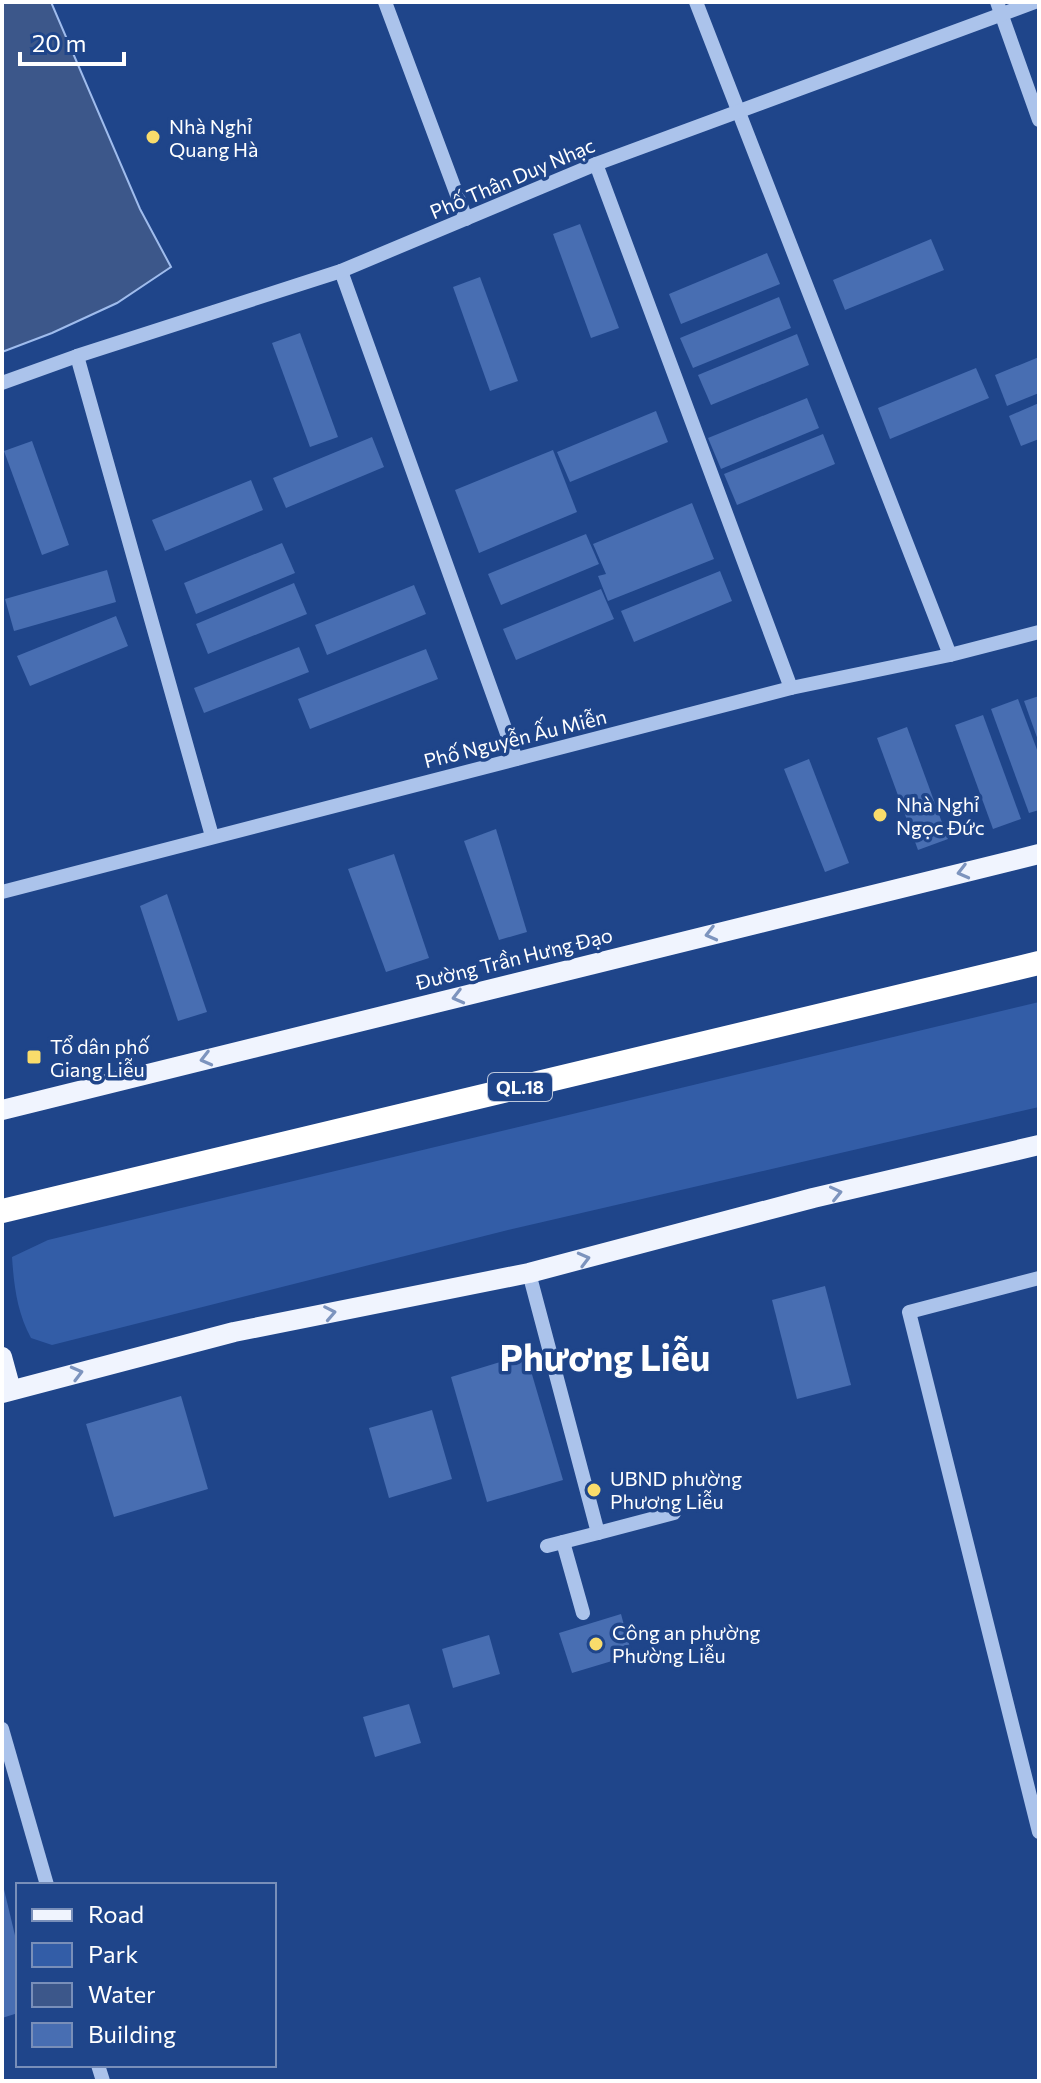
<svg xmlns="http://www.w3.org/2000/svg" width="1041" height="2083" viewBox="0 0 1041 2083" font-family="Commissioner,sans-serif">
<rect width="100%" height="100%" fill="#1f458a"/>
<path fill="#335da7" d="M1039,1002V1107L508,1230L52,1345L31,1338C17,1312 14,1286 12,1257L48,1240Z"/>
<path fill="#3c578a" stroke="#9fbced" stroke-width="2" d="M2,2H51L140,209L171,267L117,303L52,333L2,352Z"/>
<g fill="#486eb2">
<path d="M580,224L619,328L591,338L553,234Z"/>
<path d="M931,239L944,270L845,310L833,280Z"/>
<path d="M767,253L780,284L681,324L669,294Z"/>
<path d="M480,277L518,381L490,391L453,287Z"/>
<path d="M779,297L791,328L693,368L680,338Z"/>
<path d="M300,333L338,437L310,447L272,343Z"/>
<path d="M797,334L809,365L711,405L698,375Z"/>
<path d="M1039,357V393L1007,406L995,375Z"/>
<path d="M976,368L989,398L890,439L878,408Z"/>
<path d="M807,398L819,428L721,469L708,438Z"/>
<path d="M1039,403V439L1021,446L1009,416Z"/>
<path d="M656,411L668,442L570,482L557,452Z"/>
<path d="M823,434L835,464L737,505L724,474Z"/>
<path d="M372,437L384,467L286,508L273,478Z"/>
<path d="M32,441L69,545L42,555L4,451Z"/>
<path d="M553,450L577,512L479,553L455,490Z"/>
<path d="M251,480L263,510L165,551L152,520Z"/>
<path d="M692,503L714,559L608,601L598,576L606,574L593,544Z"/>
<path d="M586,534L599,564L501,605L488,574Z"/>
<path d="M282,543L295,573L196,614L184,583Z"/>
<path d="M107,570L116,602L14,631L5,599Z"/>
<path d="M720,571L732,601L634,642L621,611Z"/>
<path d="M294,583L307,614L208,654L196,624Z"/>
<path d="M414,585L426,614L327,655L315,625Z"/>
<path d="M601,589L614,619L516,660L503,629Z"/>
<path d="M116,616L128,646L30,686L17,656Z"/>
<path d="M299,647L309,672L204,713L194,688Z"/>
<path d="M426,649L438,679L310,729L298,699Z"/>
<path d="M1039,696V743L1024,701Z"/>
<path d="M1018,699L1039,755V810L1029,813L991,709Z"/>
<path d="M983,715L1021,819L993,829L955,725Z"/>
<path d="M907,727L948,839L918,850L877,738Z"/>
<path d="M809,759L849,863L825,872L784,769Z"/>
<path d="M496,829L527,932L499,940L464,841Z"/>
<path d="M394,854L429,958L386,972L348,869Z"/>
<path d="M167,894L207,1012L178,1021L140,906Z"/>
<path d="M825,1286L851,1385L797,1399L772,1300Z"/>
<path d="M526,1354L563,1480L487,1502L451,1377Z"/>
<path d="M181,1396L208,1489L114,1517L86,1424Z"/>
<path d="M432,1410L452,1479L389,1498L369,1428Z"/>
<path d="M621,1614L632,1655L572,1673L559,1633Z"/>
<path d="M489,1635L500,1674L453,1688L442,1649Z"/>
<path d="M409,1704L421,1743L375,1757L363,1717Z"/>
<path d="M2,1881L18,1948V2013L2,2018Z"/>
</g>
<g fill="none" stroke-linecap="round" stroke-linejoin="round">
<g stroke="#abc3eb" stroke-width="14">
<path d="M385,2L466,219"/>
<path d="M696,2L950,655"/>
<path d="M997,2L1039,120"/>
<path d="M596,164L791,688"/>
<path d="M341,271L516,759"/>
<path d="M77,356L212,836"/>
<path d="M2,383L77,356L341,271L596,164L1035,2"/>
<path d="M2,892L791,688L950,655L1039,632"/>
<path d="M529,1273L598,1533L547,1546"/>
<path d="M1039,1278L909,1312L1039,1832"/>
<path d="M598,1533L674,1513"/>
<path d="M563,1542L583,1613"/>
<path d="M2,1729L47,1885"/>
<path d="M98,2065L103,2081"/>
</g>
<g stroke="#f0f4fe" stroke-width="20">
<path d="M2,1110L1039,854"/>
<path d="M2,1357L11,1390"/>
<path d="M2,1393L234,1332L529,1273L813,1198L1039,1145"/>
</g>
<path stroke="#fff" stroke-width="24" d="M2,1211L1039,963"/>
</g>
<defs><path id="oneway-chevron" d="M-2-3.5L2.5 0L-2 3.5" fill="none" stroke-width="1.6" stroke-linecap="round" stroke-linejoin="round" transform="scale(2)"/></defs>
<g stroke="#7d94be">
<use href="#oneway-chevron" transform="translate(963 872) rotate(166)"/>
<use href="#oneway-chevron" transform="translate(711 934) rotate(166)"/>
<use href="#oneway-chevron" transform="translate(458 997) rotate(166)"/>
<use href="#oneway-chevron" transform="translate(206 1059) rotate(166)"/>
<use href="#oneway-chevron" transform="translate(836 1193) rotate(-13)"/>
<use href="#oneway-chevron" transform="translate(584 1259) rotate(-15)"/>
<use href="#oneway-chevron" transform="translate(330 1313) rotate(-11)"/>
<use href="#oneway-chevron" transform="translate(77 1373) rotate(-15)"/>
</g>
<g fill="#f9dc6b" stroke="#1f458a" stroke-width="3">
<circle cx="153" cy="137" r="8"/>
<circle cx="880" cy="815" r="8"/>
<rect x="26" y="1049" width="16" height="16" rx="4"/>
<circle cx="594" cy="1490" r="8"/>
<circle cx="596" cy="1644" r="8"/>
</g>
<g text-anchor="middle" dominant-baseline="central" stroke-width="7" stroke-linejoin="round" paint-order="stroke">
<rect fill="#1f458a" stroke="#bcc7dc" stroke-width="2" x="488" y="1073" width="64" height="28" rx="6"/>
<g font-size="18" font-weight="bold" fill="#fff">
<text x="520" y="1087">QL.18</text>
</g>
<g font-size="20" fill="#fff" stroke="#1f458a" text-anchor="start">
<text x="169" y="126">Nhà Nghỉ<tspan x="169" dy="23">Quang Hà</tspan></text>
<text x="896" y="804">Nhà Nghỉ<tspan x="896" dy="23">Ngọc Đức</tspan></text>
<text x="50" y="1046">Tổ dân phố<tspan x="50" dy="23">Giang Liễu</tspan></text>
<text x="610" y="1478">UBND phường<tspan x="610" dy="23">Phương Liễu</tspan></text>
<text x="612" y="1632">Công an phường<tspan x="612" dy="23">Phường Liễu</tspan></text>
</g>
<g font-size="20" fill="#fff" stroke="#1f458a">
<text transform="translate(512 178) rotate(-23)">Phố Thân Duy Nhạc</text>
<text transform="translate(515 738) rotate(-14)">Phố Nguyễn Ấu Miễn</text>
<text transform="translate(514 958) rotate(-14)">Đường Trần Hưng Đạo</text>
</g>
<g font-size="36" font-weight="bold" fill="#fff" stroke="#1f458a">
<text x="605" y="1356">Phương Liễu</text>
</g>
</g>
<rect width="1041" height="2083" fill="none" stroke="#ffffff" stroke-width="8"/>
<rect x="16" y="1883" width="260" height="184" fill="#1f458a" stroke="#798fb9" stroke-width="2"/>
<rect x="32" y="1909" width="40" height="12" fill="#f0f4fe" stroke="#798fb9" stroke-width="2"/>
<text x="88" y="1923" font-size="24" fill="#ffffff">Road</text>
<rect x="32" y="1943" width="40" height="24" fill="#335da7" stroke="#798fb9" stroke-width="2"/>
<text x="88" y="1963" font-size="24" fill="#ffffff">Park</text>
<rect x="32" y="1983" width="40" height="24" fill="#3c578a" stroke="#798fb9" stroke-width="2"/>
<text x="88" y="2003" font-size="24" fill="#ffffff">Water</text>
<rect x="32" y="2023" width="40" height="24" fill="#486eb2" stroke="#798fb9" stroke-width="2"/>
<text x="88" y="2043" font-size="24" fill="#ffffff">Building</text>
<path d="M20 52v12h104v-12" fill="none" stroke="#ffffff" stroke-width="4"/>
<text x="32" y="52" font-size="24" fill="#ffffff" stroke="#1f458a" stroke-width="6" paint-order="stroke">20 m</text>
</svg>
